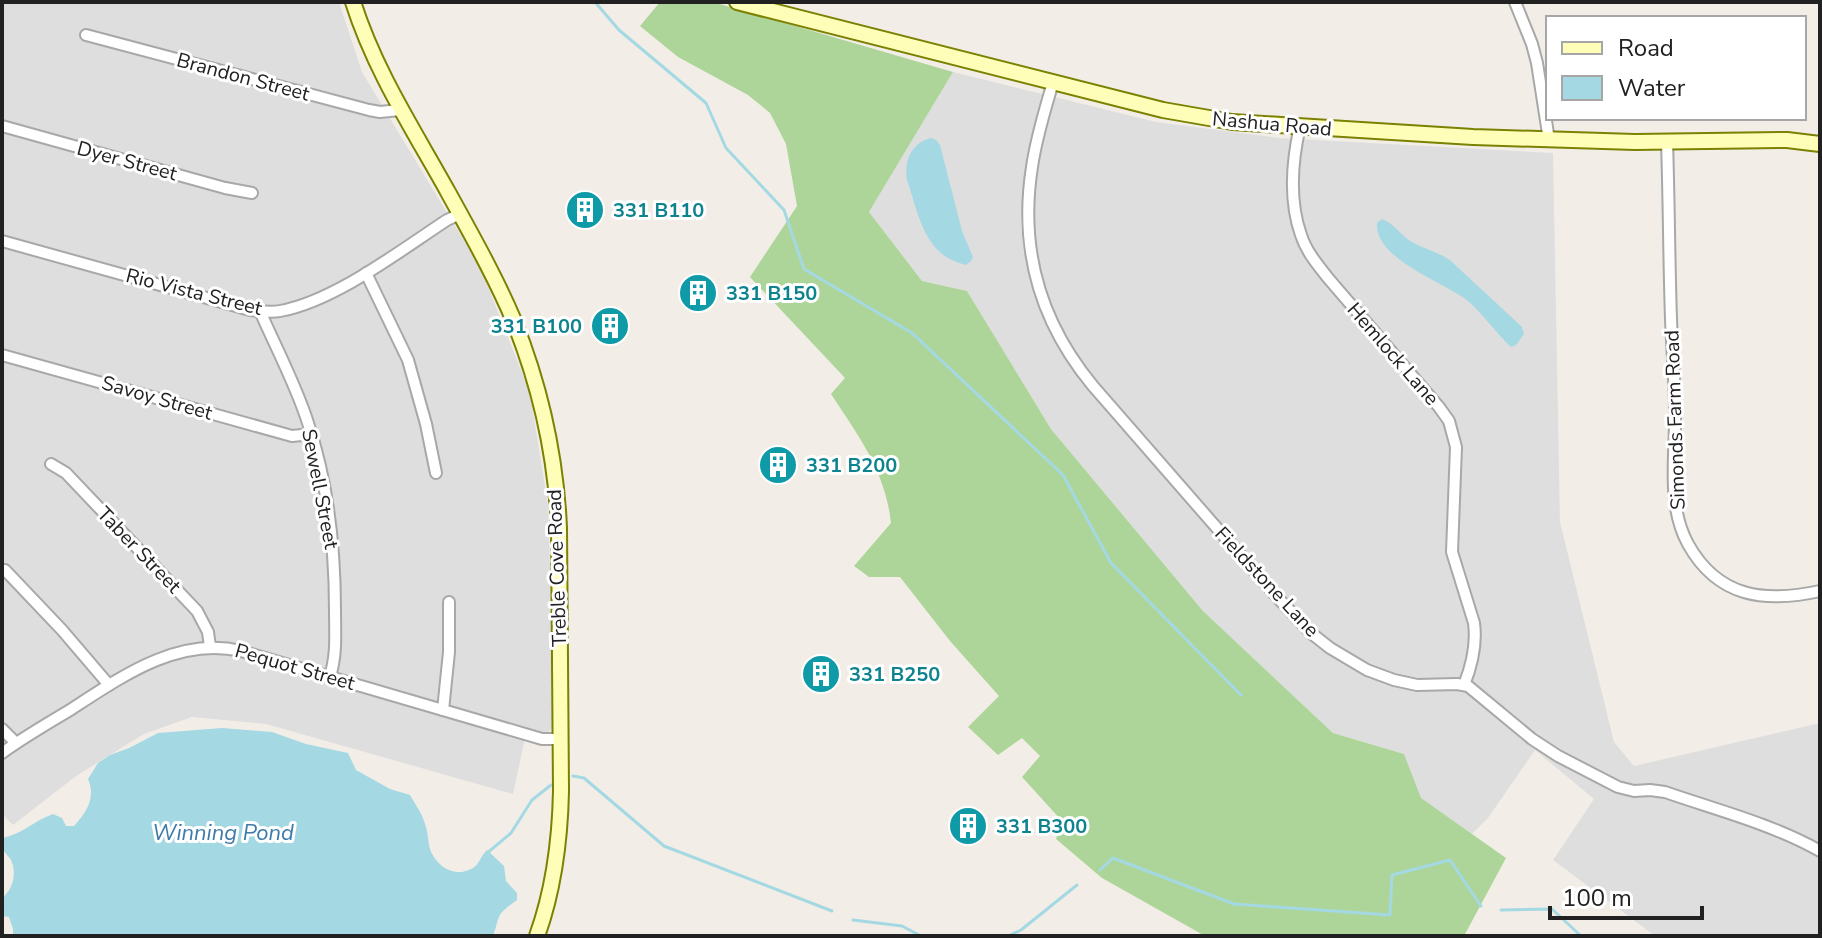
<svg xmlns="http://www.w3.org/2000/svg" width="1822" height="938" viewBox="0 0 1822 938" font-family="'Nunito Sans',sans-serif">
<rect width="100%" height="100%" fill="#f2eee7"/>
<g fill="#dfdede">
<path d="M2,2H339L362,72L481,269L530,393L548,505L555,726L544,736L527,729L513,794L266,724L192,717L144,734L76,776L13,825L2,814Z"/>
<path d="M953,72L1156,122L1279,138L1553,153L1560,522L1614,742L1634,766L1820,723V936H1655L1553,860L1594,799L1535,750L1488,818L1472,834L1420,798L1404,754L1333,733L1203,611L1051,429L967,291L922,281L869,212Z"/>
</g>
<path fill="#aed599" d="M660,2H713L953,72L869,212L922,281L967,291L1051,429L1203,611L1333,733L1404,754L1421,798L1506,858L1464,936H1205L1102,878L1056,839L1062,821L1022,777L1040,756L1022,738L998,755L968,727L999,696L950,641L900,577H869L854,566L891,523C885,470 859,437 831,394L845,378L750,277L797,206L786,144L770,113L748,95L678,57L640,26Z"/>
<g fill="#a4d9e3">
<path d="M931,138L936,140L940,145L962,231L973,257L971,261L966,265C924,256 919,215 907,180C904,161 911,143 931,138Z"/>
<path d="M1382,219C1393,223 1399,233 1409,240C1422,249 1438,251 1451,261L1522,327L1524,334L1516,345L1511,347C1495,332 1484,315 1468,301C1444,282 1374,259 1377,223Z"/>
<path d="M222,728L272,732L306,744L348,753L356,770L390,789L410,795C415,804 422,813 425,824C428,832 428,841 430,849C436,866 454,878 471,869C480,865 480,856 487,850L504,866L506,881L517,893V900C495,916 501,913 493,936H13V929L9,917L2,916V898C13,890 17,873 11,860C10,858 4,851 2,850V838C21,835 35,820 53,814L62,818L66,826H74C87,812 96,797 88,779L98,763L110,755L129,748L158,733Z"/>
</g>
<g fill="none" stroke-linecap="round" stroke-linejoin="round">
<g stroke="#a4d9e3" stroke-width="3">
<path d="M595,2L619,30L706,103L726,148L784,210L804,269L912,333L1063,475L1111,563L1241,695"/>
<path d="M573,776L584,778L664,846L832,911"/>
<path d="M486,854L511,833L532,800L551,785"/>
<path d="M1100,870L1113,858L1234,904L1390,915L1392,875L1450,860L1481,906"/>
<path d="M1501,910L1552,909L1581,936"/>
<path d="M853,920L902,926L921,936"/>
<path d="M1008,936L1021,930L1077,885"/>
</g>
<defs>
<g id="street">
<path d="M1515,2L1532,44L1537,63L1549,140"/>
<path d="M86,35L369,110L380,112L400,110"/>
<path d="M1053,82C1045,110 1036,138 1032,167C1019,249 1040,322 1093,386L1277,597L1311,633L1330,648L1367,670L1394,680L1417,685L1457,684L1468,686L1532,739L1558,756L1618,787L1634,791L1650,790L1665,792C1717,810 1772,824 1820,851"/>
<path d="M2,126L225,188L252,193"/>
<path d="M1300,126C1292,161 1289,201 1301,235C1306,251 1317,264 1328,278L1439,407L1449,421L1456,447L1452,552L1474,623C1477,645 1472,665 1464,685"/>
<path d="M1667,142C1669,201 1669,260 1671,319C1672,350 1675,381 1675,411C1676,454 1666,504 1688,544C1718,598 1765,603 1820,591"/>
<path d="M2,241L250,310C260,311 270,313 280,311C335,301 401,250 447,220L460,214"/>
<path d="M366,273L408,360L426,424L436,473"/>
<path d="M260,311C276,348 296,385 308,423C328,483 335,547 335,610C335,632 337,655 330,676"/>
<path d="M2,355L292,436L312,434"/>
<path d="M51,464L66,473L197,611L208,632L210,647"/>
<path d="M5,570L62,630L109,685"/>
<path d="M443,710L449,652V602"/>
<path d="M2,729L16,743"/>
<path d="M2,753C24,737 47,724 70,710C121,677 178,636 241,651L542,739H561"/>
</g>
<g id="secondary">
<path d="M353,2C375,71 413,129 448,192C471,234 495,276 514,321C540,386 556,458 559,528L561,791C560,841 554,889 537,936"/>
<path d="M737,2L1163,110L1232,122L1473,137L1635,142L1787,140L1820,144"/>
</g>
</defs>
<use href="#street" stroke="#a8a8a8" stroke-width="14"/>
<use href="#secondary" stroke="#7b8100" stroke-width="18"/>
<use href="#street" stroke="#fff" stroke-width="10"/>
<use href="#secondary" stroke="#fffeb9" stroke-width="14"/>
</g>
<defs>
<symbol id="building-disc" viewBox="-11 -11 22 22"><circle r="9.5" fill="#0f9aa8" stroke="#fff"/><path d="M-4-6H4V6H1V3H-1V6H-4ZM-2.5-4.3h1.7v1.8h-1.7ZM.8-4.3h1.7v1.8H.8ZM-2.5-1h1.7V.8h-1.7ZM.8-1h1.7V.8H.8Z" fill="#fff"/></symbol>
</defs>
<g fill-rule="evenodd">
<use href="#building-disc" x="563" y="188" width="44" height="44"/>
<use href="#building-disc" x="676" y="271" width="44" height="44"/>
<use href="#building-disc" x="588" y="304" width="44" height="44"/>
<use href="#building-disc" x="756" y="443" width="44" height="44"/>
<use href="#building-disc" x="799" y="652" width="44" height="44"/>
<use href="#building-disc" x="946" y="804" width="44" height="44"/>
</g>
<g text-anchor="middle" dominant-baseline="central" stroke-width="6" stroke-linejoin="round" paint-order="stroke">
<g font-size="20" fill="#212121" stroke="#fff">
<text transform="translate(243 77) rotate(15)">Brandon Street</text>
<text transform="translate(1272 124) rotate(5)">Nashua Road</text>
<text transform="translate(127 161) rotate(15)">Dyer Street</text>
<text transform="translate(194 292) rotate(14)">Rio Vista Street</text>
<text transform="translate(1393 354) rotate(49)">Hemlock Lane</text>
<text transform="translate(157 398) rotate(16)">Savoy Street</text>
<text transform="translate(1675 420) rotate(-92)">Simonds Farm Road</text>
<text transform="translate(320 489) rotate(79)">Sewell Street</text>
<text transform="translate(139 550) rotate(46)">Taber Street</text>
<text transform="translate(557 568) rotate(-92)">Treble Cove Road</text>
<text transform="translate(1267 582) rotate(47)">Fieldstone Lane</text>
<text transform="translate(295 667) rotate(16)">Pequot Street</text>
</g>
<g font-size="20" font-weight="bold" fill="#0d838f" stroke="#fff" text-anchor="start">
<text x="613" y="210">331 B110</text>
<text x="726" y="293">331 B150</text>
<text x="582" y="326" text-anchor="end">331 B100</text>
<text x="806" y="465">331 B200</text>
<text x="849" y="674">331 B250</text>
<text x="996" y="826">331 B300</text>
</g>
<g font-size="22" font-style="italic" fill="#3e7baa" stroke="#fff">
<text x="223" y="833">Winning Pond</text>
</g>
</g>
<rect width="1822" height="938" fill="none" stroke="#212121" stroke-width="8"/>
<rect x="1546" y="16" width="260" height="104" fill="#ffffff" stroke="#a6a6a6" stroke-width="2"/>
<rect x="1562" y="42" width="40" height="12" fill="#fffeb9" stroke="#a6a6a6" stroke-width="2"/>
<text x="1618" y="56" font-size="24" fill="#212121">Road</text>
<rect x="1562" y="76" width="40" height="24" fill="#a4d9e3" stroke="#a6a6a6" stroke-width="2"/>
<text x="1618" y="96" font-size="24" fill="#212121">Water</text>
<path d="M1550 906v12h152v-12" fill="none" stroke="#212121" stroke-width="4"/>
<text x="1562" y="906" font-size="24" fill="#212121" stroke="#ffffff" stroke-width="6" paint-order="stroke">100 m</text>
</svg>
